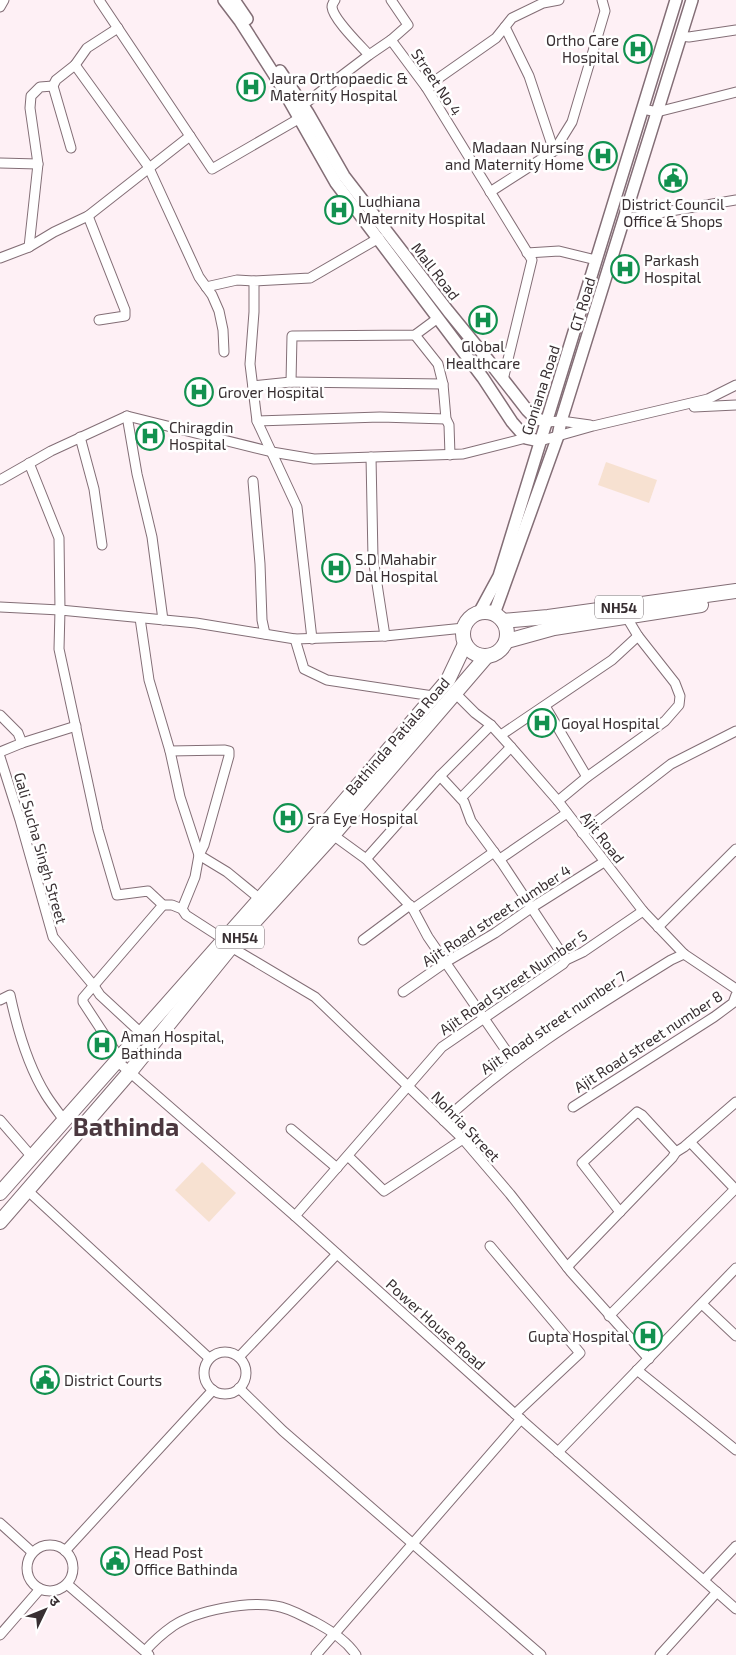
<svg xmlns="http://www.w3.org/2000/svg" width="736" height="1655" viewBox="0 0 736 1655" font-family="'Exo 2','Noto Sans Devanagari',sans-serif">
<rect width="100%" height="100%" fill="#fef0f5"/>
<g fill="#f7e1d1">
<path d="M606,462L657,480L649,503L598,485Z"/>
<path d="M202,1162L236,1193L209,1222L175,1190Z"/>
</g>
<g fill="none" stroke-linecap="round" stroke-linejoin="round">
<defs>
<g id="minor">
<path d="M99,0L212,169L300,118"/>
<path d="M335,0C333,3 332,4 332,7C333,19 360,45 369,55"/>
<path d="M391,0L408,25L391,40L426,87L532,260L503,380"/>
<path d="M0,7L4,0"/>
<path d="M505,27L529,76L554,151"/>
<path d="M681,36L689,37L736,30"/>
<path d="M75,65L148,166L199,277L212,295L219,311L223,330L224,352"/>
<path d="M426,87L496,38L512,18L543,3L559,0"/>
<path d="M303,105L369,55L391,40"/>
<path d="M643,109L657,112L736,92"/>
<path d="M71,148L53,86L56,80L75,65L87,48L118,28"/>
<path d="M0,163L38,164"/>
<path d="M490,192L554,151L572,122L605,11L602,0"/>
<path d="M88,216L125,310V316L99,320"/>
<path d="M624,219L736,200"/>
<path d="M29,247L38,164L30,108L31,96L40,87L53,86"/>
<path d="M527,253L559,251L596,260"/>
<path d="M0,258L29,247L54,232L88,216L190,136"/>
<path d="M206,287L237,280L254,281"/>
<path d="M415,335L438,364L443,384L446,419L449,425L450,455"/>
<path d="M291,382L292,336L415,335L438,318"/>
<path d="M253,386L291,382L443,384"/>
<path d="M694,407L736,405"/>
<path d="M127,416L137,474L152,537L163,620"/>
<path d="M257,421L380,417L446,419"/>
<path d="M547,422L561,421L590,425"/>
<path d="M80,437L94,489L102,545"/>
<path d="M540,441L593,426L708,399L736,385"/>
<path d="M371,457L373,558L385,636"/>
<path d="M29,463L59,538L60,610L59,649L98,830L117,895L148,891L163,905H172L182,909L186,915L217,935L225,938"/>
<path d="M0,480L51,451L127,416L272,452L314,459L463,454L526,438"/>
<path d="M253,481L260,564L262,620L265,634"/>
<path d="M0,607L60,610L196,623L295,639L385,636L464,628"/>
<path d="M626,616L638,636"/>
<path d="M140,618L149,680L170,751L180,797L199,855L227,872L260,899"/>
<path d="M295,639L304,669L327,680L433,696"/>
<path d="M312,639L297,507L257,421L250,364L254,312V281L310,278L379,238"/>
<path d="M455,693L475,713L491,725L511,747L558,801L643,911L684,954L736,989"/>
<path d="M545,706L587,777"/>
<path d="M0,715L18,733L22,743L0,752"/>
<path d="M501,735L612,660L638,636L675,683L680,696L679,705L665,721L587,777L558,801"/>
<path d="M22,743L76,726"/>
<path d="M170,751L225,750L229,751V756L204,845L199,855L195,877L182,909"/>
<path d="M0,757L20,820L53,937L94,986L100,995L141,1033"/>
<path d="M440,776L464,802L471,821L502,863L566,960"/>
<path d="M461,798L511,747"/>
<path d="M582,833L671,764L736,731"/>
<path d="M333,835L366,859L413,909L428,937L514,1062"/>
<path d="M366,859L440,776L491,725"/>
<path d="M500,859L567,813"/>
<path d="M413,909L494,852"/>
<path d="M658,927L736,849"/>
<path d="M363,940L410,905"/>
<path d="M231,947L315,997L463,1139L510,1194L571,1272L649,1359"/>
<path d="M403,992L446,962L495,933L531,908L604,862"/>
<path d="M0,1000L10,995C17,1028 28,1066 46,1095C51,1103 58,1112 64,1120"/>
<path d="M119,1057L83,1002V998L163,905"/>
<path d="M117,1061L295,1216L515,1414L736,1609"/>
<path d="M573,1107L714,1017L733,1003L736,995"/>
<path d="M0,1120L32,1157"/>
<path d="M444,1121C512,1057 592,1009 671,960L684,954"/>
<path d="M291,1129L337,1168"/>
<path d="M348,1156L384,1191L463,1139"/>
<path d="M27,1190L209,1358"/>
<path d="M620,1212L582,1163L637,1112L642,1115L676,1152"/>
<path d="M295,1216L442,1047L563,964L566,960L583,952L643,911"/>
<path d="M490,1246L580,1353L515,1414"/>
<path d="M567,1267L672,1158L676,1152L684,1147L736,1102"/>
<path d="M702,1304L736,1336"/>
<path d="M609,1316L735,1189L690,1142"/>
<circle cx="225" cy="1373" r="21"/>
<path d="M239,1357L337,1254"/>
<path d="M637,1370L736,1450"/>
<path d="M239,1388L283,1431L541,1655"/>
<path d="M558,1452L736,1268"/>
<path d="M0,1523L32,1552"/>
<circle cx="50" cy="1568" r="23"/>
<path d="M65,1551L213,1390"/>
<path d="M704,1580L736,1546"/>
<path d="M67,1584L149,1655"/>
<path d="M0,1635L40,1589"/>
<path d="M145,1651C153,1642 163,1633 173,1626C197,1610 248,1601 276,1606C290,1608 302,1616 315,1622C330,1630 346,1640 356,1655"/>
<path d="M316,1655L521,1419"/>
<path d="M660,1655L717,1592"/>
</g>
<g id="major">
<path d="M224,0L240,21L277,79L336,183L483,378L512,422L526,438L540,441"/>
<path d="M234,0L247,19"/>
<path d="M280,71L308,113L344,176L448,311L488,360L527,410L535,418L547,422"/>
<path d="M479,613L499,576L676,0"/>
<path d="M494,614L558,436L561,421L692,0"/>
</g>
<g id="highway">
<circle cx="485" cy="634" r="22"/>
<path d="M503,621L548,617L736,591"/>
<path d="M507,641L554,628L701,605"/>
<path d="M0,1193L284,872L448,680L465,644"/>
<path d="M0,1222L129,1073L231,947L333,835L486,657"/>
</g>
</defs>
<use href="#minor" stroke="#836e76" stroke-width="11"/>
<use href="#major" stroke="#836e76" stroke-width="14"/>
<use href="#highway" stroke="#836e76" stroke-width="16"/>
<use href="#minor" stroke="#fff" stroke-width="9"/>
<use href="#major" stroke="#fff" stroke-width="11"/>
<use href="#highway" stroke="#fff" stroke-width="14"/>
</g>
<defs>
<symbol id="hospital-ring" viewBox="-11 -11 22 22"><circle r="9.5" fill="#fff" stroke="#12914f" stroke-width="1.5"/><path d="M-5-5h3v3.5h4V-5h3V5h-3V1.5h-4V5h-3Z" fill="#12914f"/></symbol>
<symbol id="civic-ring" viewBox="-11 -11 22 22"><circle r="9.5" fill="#fff" stroke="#12914f" stroke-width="1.5"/><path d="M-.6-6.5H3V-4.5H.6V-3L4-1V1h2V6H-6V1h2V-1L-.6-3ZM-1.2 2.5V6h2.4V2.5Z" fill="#12914f"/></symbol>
</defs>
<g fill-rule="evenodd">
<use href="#hospital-ring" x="622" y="33" width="32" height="32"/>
<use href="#hospital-ring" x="235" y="71" width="32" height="32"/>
<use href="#hospital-ring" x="587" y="140" width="32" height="32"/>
<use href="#civic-ring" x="657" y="162" width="32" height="32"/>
<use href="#hospital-ring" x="323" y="194" width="32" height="32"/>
<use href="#hospital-ring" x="609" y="253" width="32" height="32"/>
<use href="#hospital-ring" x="467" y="304" width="32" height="32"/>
<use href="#hospital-ring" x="183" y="376" width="32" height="32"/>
<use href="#hospital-ring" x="134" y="420" width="32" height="32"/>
<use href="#hospital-ring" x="320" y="552" width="32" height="32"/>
<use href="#hospital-ring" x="526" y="707" width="32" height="32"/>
<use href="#hospital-ring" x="272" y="802" width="32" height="32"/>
<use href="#hospital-ring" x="86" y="1029" width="32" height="32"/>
<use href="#hospital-ring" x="632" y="1320" width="32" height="32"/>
<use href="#civic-ring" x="29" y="1364" width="32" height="32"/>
<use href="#civic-ring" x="99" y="1545" width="32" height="32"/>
</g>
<g text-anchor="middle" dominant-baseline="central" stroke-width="5" stroke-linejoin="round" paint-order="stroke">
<g fill="#fff" stroke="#746d70" stroke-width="1">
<rect x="595" y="595.5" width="48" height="23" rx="4"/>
<rect x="216" y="925.5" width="48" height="23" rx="4"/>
</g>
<g font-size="14" font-weight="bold" fill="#382f32">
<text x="619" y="607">NH54</text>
<text x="240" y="937">NH54</text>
</g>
<g font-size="15" fill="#382f32" stroke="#fff" text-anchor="start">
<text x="619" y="40" text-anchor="end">Ortho Care<tspan x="619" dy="17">Hospital</tspan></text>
<text x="270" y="78">Jaura Orthopaedic &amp;<tspan x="270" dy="17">Maternity Hospital</tspan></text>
<text x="584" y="147" text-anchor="end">Madaan Nursing<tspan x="584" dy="17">and Maternity Home</tspan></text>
<text x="358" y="201">Ludhiana<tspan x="358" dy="17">Maternity Hospital</tspan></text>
<text x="673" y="204" text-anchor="middle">District Council<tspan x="673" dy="17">Office &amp; Shops</tspan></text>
<text x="644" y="260">Parkash<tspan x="644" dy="17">Hospital</tspan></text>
<text x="483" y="346" text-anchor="middle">Global<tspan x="483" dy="17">Healthcare</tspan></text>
<text x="218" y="392">Grover Hospital</text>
<text x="169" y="427">Chiragdin<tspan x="169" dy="17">Hospital</tspan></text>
<text x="355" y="559">S.D Mahabir<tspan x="355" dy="17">Dal Hospital</tspan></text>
<text x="561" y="723">Goyal Hospital</text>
<text x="307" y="818">Sra Eye Hospital</text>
<text x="121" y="1036">Aman Hospital,<tspan x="121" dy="17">Bathinda</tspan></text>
<text x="629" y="1336" text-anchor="end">Gupta Hospital</text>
<text x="64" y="1380">District Courts</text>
<text x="134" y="1552">Head Post<tspan x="134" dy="17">Office Bathinda</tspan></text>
</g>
<g font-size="15" fill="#382f32" stroke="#fff">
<text transform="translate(437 82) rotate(56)">Street No 4</text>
<text transform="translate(436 271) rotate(52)">Mall Road</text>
<text transform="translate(582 304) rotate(-73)">GT Road</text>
<text transform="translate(540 390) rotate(-72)">Goniana Road</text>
<text transform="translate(397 736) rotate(-49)">Bathinda Patiala Road</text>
<text transform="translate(603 837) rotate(52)">Ajit Road</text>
<text transform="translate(41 848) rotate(74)">Gali Sucha Singh Street</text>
<text transform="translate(496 915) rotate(-33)">Ajit Road street number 4</text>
<text transform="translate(513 982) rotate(-34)">Ajit Road Street Number 5</text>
<text transform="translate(553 1022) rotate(-34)">Ajit Road street number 7</text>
<text transform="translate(648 1041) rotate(-33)">Ajit Road street number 8</text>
<text transform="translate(466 1126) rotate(46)">Nohria Street</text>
<text transform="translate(436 1324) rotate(42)">Power House Road</text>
</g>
<g font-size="25" font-weight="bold" fill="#4b383f" stroke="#fff">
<text x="126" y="1126">Bathinda</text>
</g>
</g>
<g transform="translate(45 1610) rotate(47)" stroke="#ffffff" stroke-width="4" paint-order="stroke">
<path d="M0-4L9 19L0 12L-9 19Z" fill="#382f32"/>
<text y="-8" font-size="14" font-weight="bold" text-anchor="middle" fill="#382f32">उ</text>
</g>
</svg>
